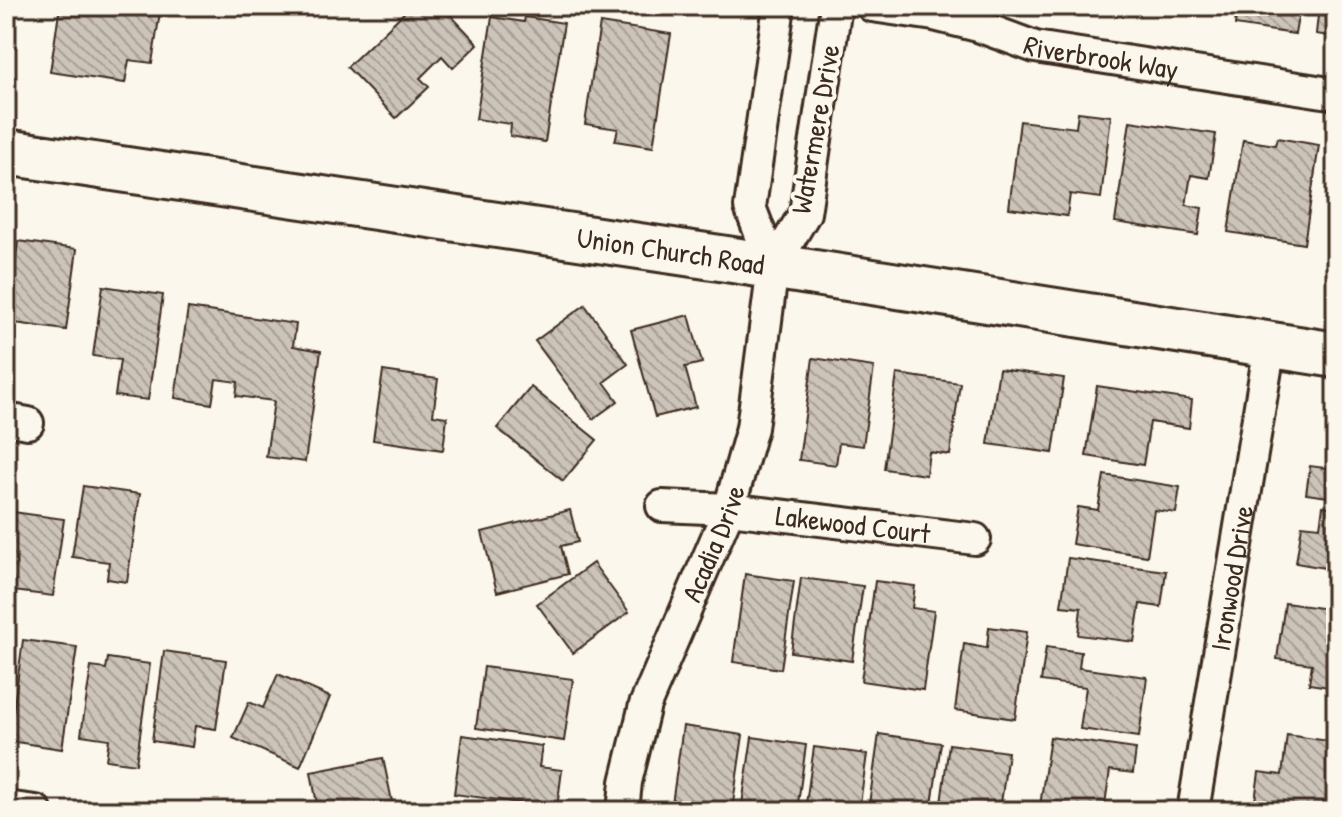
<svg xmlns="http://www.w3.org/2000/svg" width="1342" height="817" viewBox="0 0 1342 817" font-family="'Patrick Hand',sans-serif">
<defs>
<pattern id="building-back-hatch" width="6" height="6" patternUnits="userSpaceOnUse" patternTransform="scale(2)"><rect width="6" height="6" fill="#ccc4b9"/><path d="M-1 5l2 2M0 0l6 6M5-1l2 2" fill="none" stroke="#a79f96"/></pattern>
</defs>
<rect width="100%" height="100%" fill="#fbf7ec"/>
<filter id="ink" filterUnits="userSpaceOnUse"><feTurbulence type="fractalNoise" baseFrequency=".0125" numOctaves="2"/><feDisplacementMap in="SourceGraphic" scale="16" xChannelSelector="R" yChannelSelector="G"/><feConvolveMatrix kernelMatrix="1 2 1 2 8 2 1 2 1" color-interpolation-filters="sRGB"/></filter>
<g filter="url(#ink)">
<g fill="url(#building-back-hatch)" stroke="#3b2a1e" stroke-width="2">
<path d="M60,6H161L152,63L129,60L125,83L50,72Z"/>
<path d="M411,6H442L478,44L453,68L442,56L420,78L429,87L396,118L347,67Z"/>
<path d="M1217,6H1300L1295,34L1235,25L1236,16L1216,12Z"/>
<path d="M1319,6H1336V37L1316,34Z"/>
<path d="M492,17L524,22L525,17L564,23L545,142L510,136L511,124L476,119Z"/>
<path d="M600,23L671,34L653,147L615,141L618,129L585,124Z"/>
<path d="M1078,112L1111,116L1101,198L1070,194L1067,216L1009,208L1020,121L1076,128Z"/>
<path d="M1130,121L1216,134L1209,178L1191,175L1186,205L1202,208L1198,235L1115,222Z"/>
<path d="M1277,138L1319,145L1304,244L1228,232L1243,140L1275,145Z"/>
<path d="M1336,198V248L1329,247Z"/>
<path d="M18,241L77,249L66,330L7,322Z"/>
<path d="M103,286L163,295L148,400L115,396L120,360L93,356Z"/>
<path d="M585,305L628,364L604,382L618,401L593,419L535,341Z"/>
<path d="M188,308L296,324L293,346L321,351L305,462L266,457L274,401L236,396L238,382L216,379L212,404L175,398Z"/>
<path d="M689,315L702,363L685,367L696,407L655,417L631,330Z"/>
<path d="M813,358L874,367L863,446L839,443L836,465L799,460Z"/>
<path d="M999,369L1064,378L1053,453L988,444Z"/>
<path d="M383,371L438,379L433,415L447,417L443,450L373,440Z"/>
<path d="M897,374L960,383L950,455L929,452L926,475L884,469Z"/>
<path d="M1097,386L1192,400L1189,428L1150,422L1143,465L1086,456Z"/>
<path d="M531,387L597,440L563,481L497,428Z"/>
<path d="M1336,448V498L1306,494L1310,466L1333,469Z"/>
<path d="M1104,475L1180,487L1176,513L1154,510L1147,556L1072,544L1078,507L1098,510Z"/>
<path d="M83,486L140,494L127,582L107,579L109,562L72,557Z"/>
<path d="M1323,506L1336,508V570L1296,563L1302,525L1320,527Z"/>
<path d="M570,510L578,542L561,546L568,574L497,592L482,532Z"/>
<path d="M13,512L64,519L53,596L6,590V563Z"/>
<path d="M1068,558L1166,571L1161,607L1140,604L1134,642L1078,635L1081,608L1061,606Z"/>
<path d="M593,563L629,612L573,653L537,604Z"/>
<path d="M745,574L794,581L781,669L733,662Z"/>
<path d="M801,578L863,586L852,661L791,652Z"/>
<path d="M875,581L915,586L912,608L934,611L923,690L861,681Z"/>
<path d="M1285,603L1336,610V688L1309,684L1312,664L1277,659Z"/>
<path d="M989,627L1027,632L1015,719L955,710L964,644L987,648Z"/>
<path d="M23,640L77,647L62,749L9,741Z"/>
<path d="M6,646L13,647L6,694Z"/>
<path d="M1046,647L1081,652L1079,668L1147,677L1139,737L1080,729L1086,687L1041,681Z"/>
<path d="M164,651L226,660L216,729L195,726L192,747L152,741Z"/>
<path d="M108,658L150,664L136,764L106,760L109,739L81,735L91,667L106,669Z"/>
<path d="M484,667L573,679L564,741L476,728Z"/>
<path d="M278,674L330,697L300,767L233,738L249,702L263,708Z"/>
<path d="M683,726L743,735L732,810L707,807L706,811H671Z"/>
<path d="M879,734L941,743L931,811H868Z"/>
<path d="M462,735L542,746L539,767L562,770L557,808L454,794Z"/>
<path d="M1287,735L1336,742V811H1278L1254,808L1259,772L1282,775Z"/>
<path d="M752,737L806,745L797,811H741Z"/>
<path d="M1050,737L1136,749L1133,773L1110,770L1104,811H1073L1040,806Z"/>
<path d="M949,744L1008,752L1000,811H940Z"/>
<path d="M814,747L867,754L859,811H805Z"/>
<path d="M383,758L394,811H300L299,807L317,804L311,772Z"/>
<path d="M452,804L499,811H451Z"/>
</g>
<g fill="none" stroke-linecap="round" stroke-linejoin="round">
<defs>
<g id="street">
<path id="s1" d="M872,6L934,15L978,26L1035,47L1336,94"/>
<path d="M773,267L750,207L779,6"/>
<path d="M6,419L28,423"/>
<path id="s2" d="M662,506L729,509L975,539"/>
<path d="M6,807L36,811"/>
<path id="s3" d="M623,811L626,782L645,705L729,509L752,428L773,267L805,213L836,6"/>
<path id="s4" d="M1193,811L1270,345"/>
</g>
<g id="secondary">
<path id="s5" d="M6,152L720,258L1336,355"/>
</g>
</defs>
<use href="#street" stroke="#3b2a1e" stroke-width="36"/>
<use href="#secondary" stroke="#3b2a1e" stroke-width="50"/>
<use href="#street" stroke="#fbf7ec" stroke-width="30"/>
<use href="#secondary" stroke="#fbf7ec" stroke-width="44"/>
</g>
</g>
<g text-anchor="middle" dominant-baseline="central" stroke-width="8" stroke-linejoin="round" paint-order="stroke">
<g font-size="28" fill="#3b2a1e" stroke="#fbf7ec">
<text stroke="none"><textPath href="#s1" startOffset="236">Riverbrook Way</textPath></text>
<text transform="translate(815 129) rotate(-80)">Watermere Drive</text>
<text stroke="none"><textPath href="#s5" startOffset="672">Union Church Road</textPath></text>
<text stroke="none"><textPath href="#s2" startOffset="192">Lakewood Court</textPath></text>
<text stroke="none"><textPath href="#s3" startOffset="284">Acadia Drive</textPath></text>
<text stroke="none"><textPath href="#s4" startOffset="236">Ironwood Drive</textPath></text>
</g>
</g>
<rect width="1342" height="817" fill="none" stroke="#fbf7ec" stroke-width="32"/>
<rect x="16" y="16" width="1310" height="785" fill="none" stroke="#3b2a1e" stroke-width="3" filter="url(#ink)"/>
</svg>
